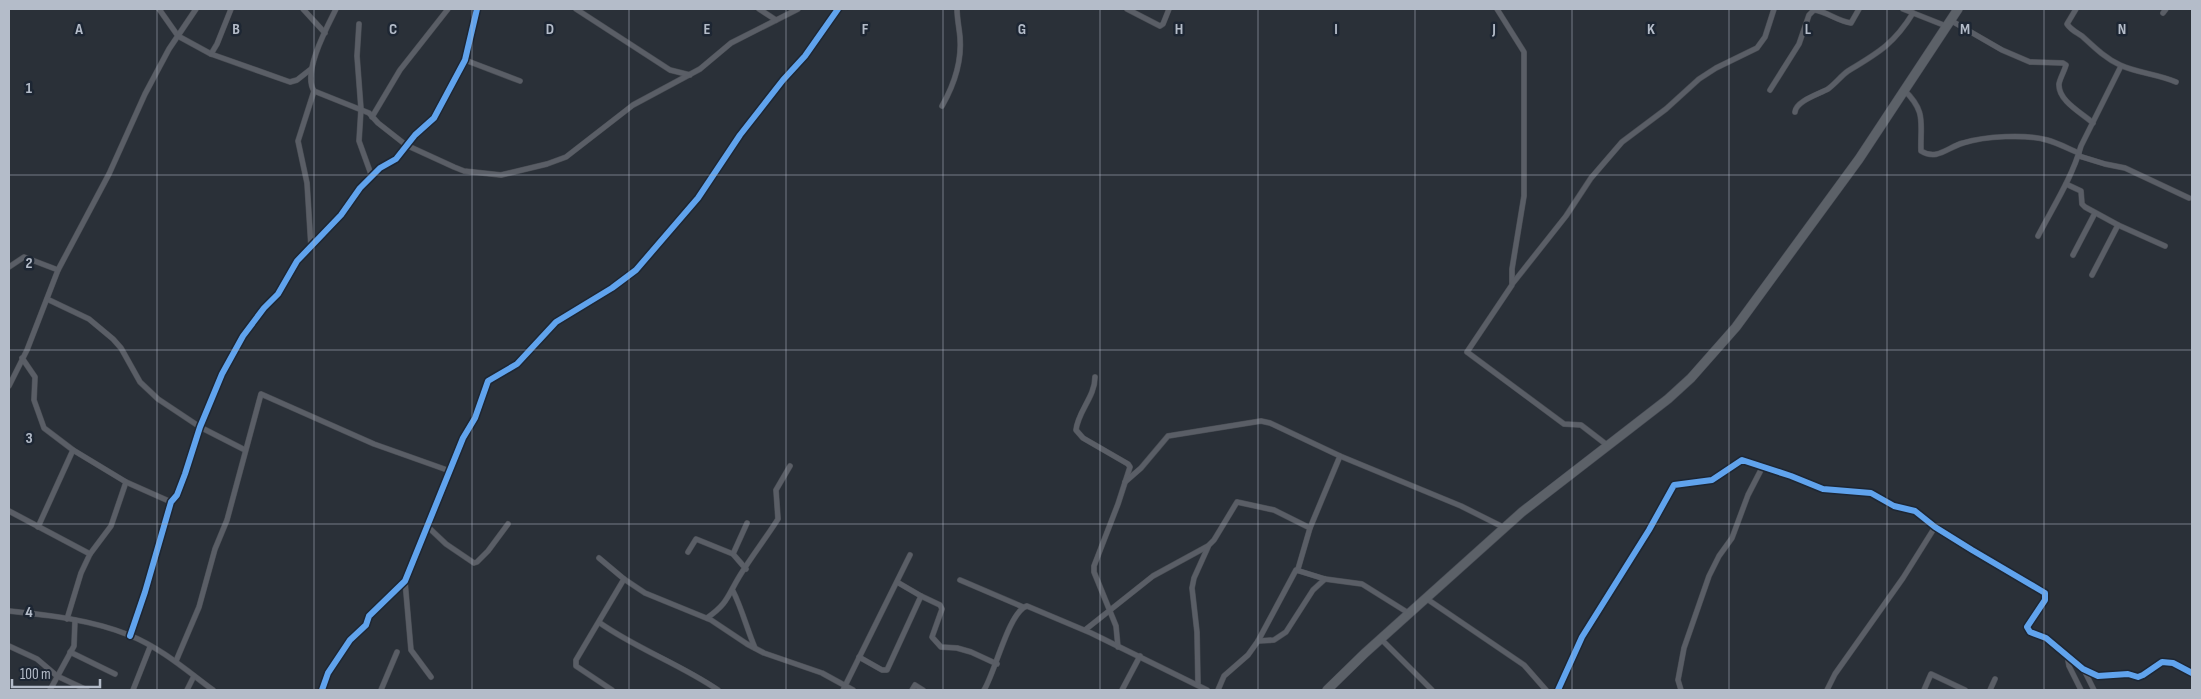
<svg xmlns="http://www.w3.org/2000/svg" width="2201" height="699" viewBox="0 0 2201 699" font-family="'Sofia Sans Condensed',sans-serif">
<rect width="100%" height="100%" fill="#2a3038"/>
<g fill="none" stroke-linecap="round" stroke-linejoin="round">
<defs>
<g id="minor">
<path d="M159,9L178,36L211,54L290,82L297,80L311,69"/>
<path d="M303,9L325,33"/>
<path d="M336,9C327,27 302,73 314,91L369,113L378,123L406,145L454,167L464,171L501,175L547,164L566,157L633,105L700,69L731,43L798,9"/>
<path d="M576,9L670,70L690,75"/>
<path d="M759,9L776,20"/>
<path d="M1127,9L1160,26L1163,24L1169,9"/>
<path d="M1497,9L1524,52V196L1512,269V285L1467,352L1564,424L1581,425L1607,445"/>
<path d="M1903,9L1946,26"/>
<path d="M2076,9L2067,24C2071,30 2076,32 2082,36C2094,47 2105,58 2120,65C2137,73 2158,74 2176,82"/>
<path d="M2163,13L2166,9"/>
<path d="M1950,20L2002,50L2030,62L2063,63L2066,65C2064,72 2060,78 2059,84C2058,101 2082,113 2093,123"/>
<path d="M359,24L357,56L361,109L359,141L372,177"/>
<path d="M211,54L217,44L231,9"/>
<path d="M465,60L520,81"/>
<path d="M1770,90L1799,44L1809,15L1814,10C1826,11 1837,21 1851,23L1859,9"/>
<path d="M1904,90C1927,112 1920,123 1921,151C1937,161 1948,147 1963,143C1985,136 2026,134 2047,140C2058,143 2069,149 2079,153"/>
<path d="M942,106C954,85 962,61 960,37C959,27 957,18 957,9"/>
<path d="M1795,112C1796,101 1819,94 1828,89C1835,84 1841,76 1848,71C1878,53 1894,44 1913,13"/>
<path d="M372,117L400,70L448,9"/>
<path d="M2079,156L2105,164L2125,168L2189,198"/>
<path d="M2066,184L2081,191L2082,204L2085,207L2118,225L2165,246"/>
<path d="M2038,236C2053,207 2072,178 2081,146L2121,66"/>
<path d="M311,247L307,183L298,141L314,91"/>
<path d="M2073,255L2095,213"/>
<path d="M9,267L24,257L58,270"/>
<path d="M2092,275L2118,225"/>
<path d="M1513,283L1566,216L1591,178L1622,142L1666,109L1699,79L1716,68L1757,48L1765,37L1774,9"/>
<path d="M47,299L89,319L113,339L121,348L140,382L158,399L200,427L245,450"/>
<path d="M22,358L35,377L34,400L44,428L73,450L126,482L171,502"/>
<path d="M1095,377C1095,397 1078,411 1076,430L1083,438L1128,464L1130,467L1118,504L1094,566V572L1116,626L1118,647"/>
<path d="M9,386L27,350L58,270L109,174L145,94L169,49L196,9"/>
<path d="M1125,482L1141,468L1168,436L1261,421L1270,423L1340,456L1461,506L1505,528"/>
<path d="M9,511L90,554"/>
<path d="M427,526L446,544L474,563L477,562L488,551L508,524"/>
<path d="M38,527L73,450"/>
<path d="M688,552L696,539L733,554L746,569"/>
<path d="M733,554L747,523"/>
<path d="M599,558L624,579L645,593L711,620L747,644L764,653L822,673L853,690"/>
<path d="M1298,569L1310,528L1340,456"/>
<path d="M960,580L1023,607"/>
<path d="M405,581L411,650L431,677"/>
<path d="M897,582L921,596"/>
<path d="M733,591C742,609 747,629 755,648"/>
<path d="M1427,599L1524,665L1546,690"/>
<path d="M9,611C49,615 92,620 129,635C161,648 186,670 213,690"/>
<path d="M707,618C728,603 727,597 739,577C751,557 766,538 778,519L776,490L790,466"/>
<path d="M67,619L81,573L90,554L111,526L126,482"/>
<path d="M600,623C637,649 680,664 718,690"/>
<path d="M1085,630L1153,576L1208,546L1214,540L1237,502L1274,510L1310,528"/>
<path d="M130,636L145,592L171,502L177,495L185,474L200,427L222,374L243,336L264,308L278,294L297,261L341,215L360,188L380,168L396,159L415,135L434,118L465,60L477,9"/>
<path d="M1381,639L1432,690"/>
<path d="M1258,641L1274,640L1286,632L1313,590L1325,579"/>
<path d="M9,646L37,659L57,676L87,690"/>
<path d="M70,652L115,674"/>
<path d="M2067,655L2069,666L2081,690"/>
<path d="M859,657L882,670H887L921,596L940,605L942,609L932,637L941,647L957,648L971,652L997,664"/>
<path d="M176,661L199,607L215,549L227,520L261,394L374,444L450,471"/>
<path d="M2084,670L2094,690"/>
<path d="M1198,685L1197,632L1192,588L1194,578L1208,547"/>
<path d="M50,690L74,646L75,620"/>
<path d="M133,690L150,647"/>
<path d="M187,690L194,676"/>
<path d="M322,690L328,673L350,640L366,625L369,616L405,581L463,438L475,418L488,381L517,364L556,322L612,288L636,270L698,198L740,135L783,80L805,56L838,9"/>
<path d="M381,690L397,652"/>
<path d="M612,690L576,666V660L624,579"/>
<path d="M843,690L910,555"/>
<path d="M912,690L915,685L923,690"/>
<path d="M984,690C995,673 1009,611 1027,606L1091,633L1207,690"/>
<path d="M1122,690L1140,656"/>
<path d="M1218,690L1224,676L1248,655L1258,641L1296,570L1325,579L1362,584L1410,614"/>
<path d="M1558,690L1582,637L1649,530L1674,485L1712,480L1742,460L1791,476L1823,489L1871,493L1894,506L1915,511L1935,527L1972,550L2045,593V600L2027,627L2030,632L2046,638L2083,669L2098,676L2128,674L2138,677L2143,675L2162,662L2173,663L2192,673"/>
<path d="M1681,690L1678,680L1684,648L1709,576L1719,556L1732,538L1748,495L1763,466"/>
<path d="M1827,690L1835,674L1903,578L1935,527"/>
<path d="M1924,690L1931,674L1965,690"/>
<path d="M1990,690L1995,679"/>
</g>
<path id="primary" d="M1327,690L1365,653L1522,512L1668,399L1691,378L1736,327L1859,159L1958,9"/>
</defs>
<use href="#minor" stroke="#484c53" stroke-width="6"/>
<use href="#primary" stroke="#484c55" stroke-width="10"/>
<use href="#minor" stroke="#5a5e66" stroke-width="5"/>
<use href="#primary" stroke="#5c6168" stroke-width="9"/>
<defs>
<g id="cycleway">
<path d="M130,636L145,592L171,502L177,495L185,474L200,427L222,374L243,336L264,308L278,294L297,261L341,215L360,188L380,168L396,159L415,135L434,118L465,60L477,9"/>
<path d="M322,690L328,673L350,640L366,625L369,616L405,581L463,438L475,418L488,381L517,364L556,322L612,288L636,270L698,198L740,135L783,80L805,56L838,9"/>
<path d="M1558,690L1582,637L1649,530L1674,485L1712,480L1742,460L1791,476L1823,489L1871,493L1894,506L1915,511L1935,527L1972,550L2045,593V600L2027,627L2030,632L2046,638L2083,669L2098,676L2128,674L2138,677L2143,675L2162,662L2173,663L2192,673"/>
</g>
</defs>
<use href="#cycleway" stroke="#1d2633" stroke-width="9"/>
<use href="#cycleway" stroke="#60a3ed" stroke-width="6"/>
</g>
<path fill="none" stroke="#b4bcc9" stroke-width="1" stroke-opacity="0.55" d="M157,9V690M314,9V690M472,9V690M629,9V690M786,9V690M943,9V690M1100,9V690M1258,9V690M1415,9V690M1572,9V690M1729,9V690M1887,9V690M2044,9V690M9,175H2192M9,350H2192M9,524H2192"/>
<g font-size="16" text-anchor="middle" font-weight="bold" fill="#b4bcc9" stroke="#1d2633" stroke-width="5" stroke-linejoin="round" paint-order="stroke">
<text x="79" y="34">A</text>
<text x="236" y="34">B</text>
<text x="393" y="34">C</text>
<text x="550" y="34">D</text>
<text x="707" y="34">E</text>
<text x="865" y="34">F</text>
<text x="1022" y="34">G</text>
<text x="1179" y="34">H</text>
<text x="1336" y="34">I</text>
<text x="1494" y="34">J</text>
<text x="1651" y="34">K</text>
<text x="1808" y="34">L</text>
<text x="1965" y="34">M</text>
<text x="2122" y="34">N</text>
<text x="29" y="93">1</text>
<text x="29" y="268">2</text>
<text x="29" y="443">3</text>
<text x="29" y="617">4</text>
</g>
<rect width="2201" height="699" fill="none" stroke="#b4bcc9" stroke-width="20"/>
<path d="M12 679v8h88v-8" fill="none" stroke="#b4bcc9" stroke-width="2.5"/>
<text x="20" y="679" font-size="15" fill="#b4bcc9" stroke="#1d2633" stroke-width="4" paint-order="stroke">100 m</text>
</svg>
